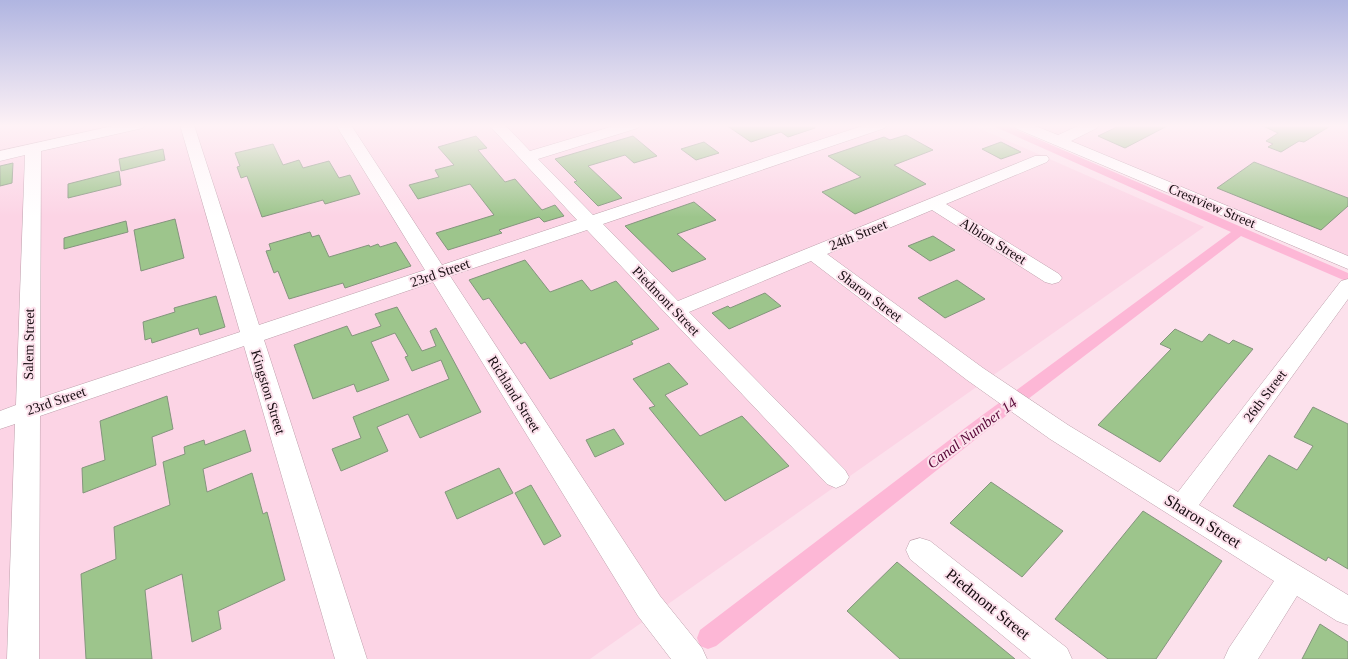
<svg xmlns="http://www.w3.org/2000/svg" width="1348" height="659" viewBox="0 0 1348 659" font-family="Georgia,serif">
<rect width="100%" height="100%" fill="#fce1ec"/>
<g fill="#fcd4e5">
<path d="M0,125H972L1204,227L590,659H0Z"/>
<path d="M1012,125H1348V268Z"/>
</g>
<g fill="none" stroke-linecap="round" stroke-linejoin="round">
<path fill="#fdb7d6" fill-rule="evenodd" d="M991,125H1005L1348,273V282L1241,236L981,435L716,646L708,649L700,646L697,638L700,630L969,425L1231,232Z"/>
</g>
<g fill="#9dc58c" stroke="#84957d">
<path d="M726,125H815V128L788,137L781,132L751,142Z"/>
<path d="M1121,125H1169L1125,148L1098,136Z"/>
<path d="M1261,125H1332L1304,142L1299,141L1281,152L1268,147L1273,144L1266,141L1278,133Z"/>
<path d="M906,135L933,150L894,165L926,184L855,214L822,192L861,177L828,156L884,137L890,140Z"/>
<path d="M476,136L487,148L478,150L505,182L515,179L542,210L555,205L564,216L544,222L539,217L499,230L502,233L448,250L436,233L494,215L470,184L418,199L409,185L439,177L435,170L454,165L438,147Z"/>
<path d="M633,136L657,156L634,163L625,155L588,166L622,198L598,206L574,182L577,181L555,159Z"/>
<path d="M704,142L719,153L696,160L681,149Z"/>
<path d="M1001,142L1021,152L1001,159L982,149Z"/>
<path d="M273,144L283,165L299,160L303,168L329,161L339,178L350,175L360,194L325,204L323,200L262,217L247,176L241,178L237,167L240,166L235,153Z"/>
<path d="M163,149L165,160L121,171L119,159Z"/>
<path d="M1254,162L1348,198V206L1321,230L1217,188Z"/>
<path d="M13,163L12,183L0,186V166Z"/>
<path d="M119,171L121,185L68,198V184Z"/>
<path d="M694,202L716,220L677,234L706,259L672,272L625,226Z"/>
<path d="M175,219L184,258L141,271L134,230Z"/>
<path d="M126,221L128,232L64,249V238Z"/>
<path d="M310,232L312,237L319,235L329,257L369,245L370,247L378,244L380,247L396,242L411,266L345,288L343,283L289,299L278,271L274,273L266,251L271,250L269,244Z"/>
<path d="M933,236L955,250L930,261L908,246Z"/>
<path d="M525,260L550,292L582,280L591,291L616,281L659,329L631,341L633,344L550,379L525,342L521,344L489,298L483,300L469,280Z"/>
<path d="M957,280L985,299L945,318L918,298Z"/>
<path d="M765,293L781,306L729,329L712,313L728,306L730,308Z"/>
<path d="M216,296L225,327L200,335L198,328L152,343L151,338L145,340L143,322L175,312L174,308Z"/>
<path d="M397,307L422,351L436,346L430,331L436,328L481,412L420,438L408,414L377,427L388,451L341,471L332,449L361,438L353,417L449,379L441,360L412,371L405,357L408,356L395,333L371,342L389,380L357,392L354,384L313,399L294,345L347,326L352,336L381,326L375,314Z"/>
<path d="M1175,329L1202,342L1209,334L1229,344L1233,340L1253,349L1160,462L1098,425L1171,349L1160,344Z"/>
<path d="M669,363L688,384L665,395L700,436L742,416L789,466L725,501L649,408L655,406L633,379Z"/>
<path d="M167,396L173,429L152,437L156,465L83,493L82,468L105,460L100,421Z"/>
<path d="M1313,407L1348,424V569L1328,557L1326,561L1233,506L1269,455L1297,470L1313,446L1294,437Z"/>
<path d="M614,429L624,444L595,457L586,440Z"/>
<path d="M245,430L251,451L203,469L207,492L252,473L263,514L267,512L285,580L218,611L221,629L192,642L182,574L145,590L152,659H86L81,574L116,559L114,527L170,505L163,462L185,454L184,447L204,440L205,445Z"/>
<path d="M499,468L513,493L457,519L445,492Z"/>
<path d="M991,482L1063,531L1022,577L950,523Z"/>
<path d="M531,485L561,536L544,545L515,493Z"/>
<path d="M1143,511L1222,561L1156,659H1108L1055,619Z"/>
<path d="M897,562L1015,659H900L847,611Z"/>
<path d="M1320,624L1348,642V659H1302Z"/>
</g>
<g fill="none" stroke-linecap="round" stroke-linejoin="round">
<defs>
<g id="minor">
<path d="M117,125H145L143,128L41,151L40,398L240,332L180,125H194L259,325L425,270L336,125H351L442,265L577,220L489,125H505L530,151L617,125H640L638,128L538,159L593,215L865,125H887L885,128L603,224L678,301L1035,156H1047L1049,159L1047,162L946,204L1059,274L1062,278L1059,282L1052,284L1045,282L932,210L827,254L983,368L1068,425L1178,492L1341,281L1348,279V299L1199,505L1348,595V625L1337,621L1297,596L1258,659H1224L1229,648L1274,581L1050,439L967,380L811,261L689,312L845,470L849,477L845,484L836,488L827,484L587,230L450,276L660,596L702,648L707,659H671L638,616L433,282L264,340L367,659H335L244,346L40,416L39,659H7L15,424L0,429V411L16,405L25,155L0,161V151Z"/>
<path d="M1013,125H1033L1058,135L1080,125H1099L1097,128L1071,141L1348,256V269L1015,128Z"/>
<path d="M920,538L930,541L1067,648L1072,659H1031L910,559L906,550L910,541Z"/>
</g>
</defs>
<use href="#minor" stroke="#bea0ac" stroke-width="1"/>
<use href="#minor" fill="#fff" fill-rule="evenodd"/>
</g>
<linearGradient id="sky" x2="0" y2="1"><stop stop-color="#b0b5e1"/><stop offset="0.58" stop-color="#fef2f6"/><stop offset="1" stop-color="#fef2f6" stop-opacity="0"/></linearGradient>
<rect width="1348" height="217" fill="url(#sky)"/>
<g text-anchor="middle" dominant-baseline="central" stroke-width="4" stroke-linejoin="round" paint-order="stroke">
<g font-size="14" fill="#160b10" stroke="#fce1ec">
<text transform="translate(1212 206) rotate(23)">Crestview Street</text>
<text transform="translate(858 235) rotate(-22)">24th Street</text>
<text transform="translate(993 241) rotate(32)">Albion Street</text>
<text transform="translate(440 273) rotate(-19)">23rd Street</text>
<text transform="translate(870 296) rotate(37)">Sharon Street</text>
<text transform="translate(666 301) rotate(46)">Piedmont Street</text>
<text transform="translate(29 344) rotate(-89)">Salem Street</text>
<text transform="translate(268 392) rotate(73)">Kingston Street</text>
<text transform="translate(514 394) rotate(58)">Richland Street</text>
<text transform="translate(1265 396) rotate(-53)">26th Street</text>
<text transform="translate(56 401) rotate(-19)">23rd Street</text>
</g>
<g font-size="15" font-style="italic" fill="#590838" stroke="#fce1ec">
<text transform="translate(972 433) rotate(-37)">Canal Number 14</text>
</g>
<g font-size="16" fill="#160b10" stroke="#fce1ec">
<text transform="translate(1203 521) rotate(32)">Sharon Street</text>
<text transform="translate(988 604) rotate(39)">Piedmont Street</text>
</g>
</g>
</svg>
